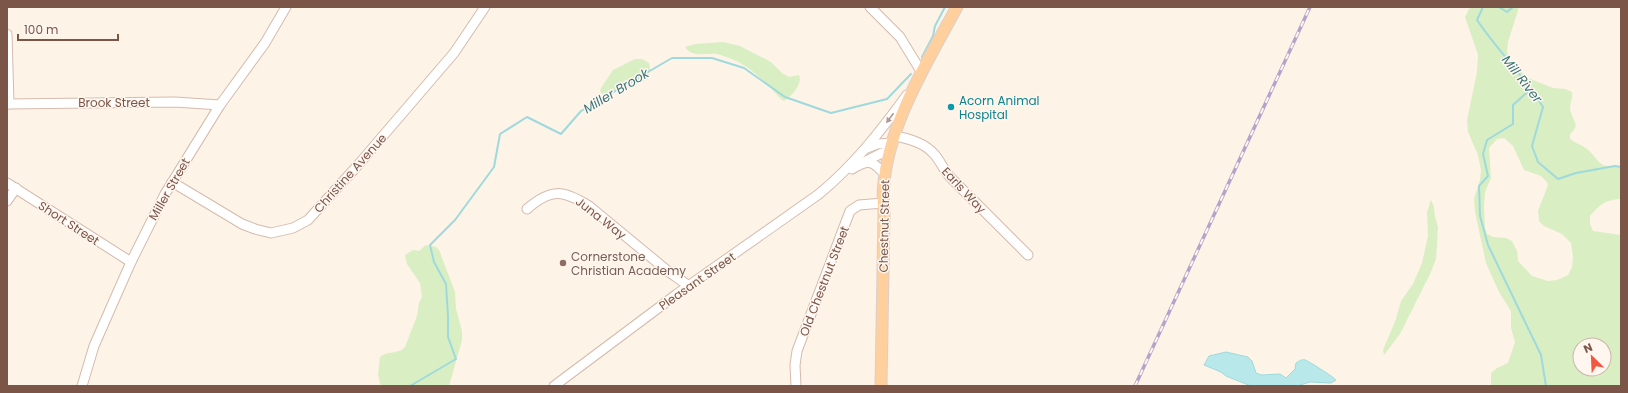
<svg xmlns="http://www.w3.org/2000/svg" width="1628" height="393" viewBox="0 0 1628 393" font-family="Poppins,sans-serif">
<rect width="100%" height="100%" fill="#fef3e7"/>
<g fill="#d9eec3" fill-rule="evenodd">
<path d="M1473,7H1519L1508,42L1507,52L1512,68L1520,71L1528,78L1553,88L1565,89L1572,92C1573,98 1570,103 1570,108C1571,120 1582,124 1570,134V139C1575,143 1582,145 1587,149C1602,162 1596,168 1621,166V199C1604,200 1601,204 1590,216V224L1593,231L1621,235V386H1491V373L1497,368L1508,363L1515,342L1511,328V311L1499,292L1486,263L1475,212L1474,199L1480,180L1481,170L1478,155L1468,132L1467,120L1477,72L1478,55L1465,17L1469,9ZM1504,138L1513,146L1524,170L1541,176L1547,182L1548,185L1538,211L1539,221L1544,226L1562,234L1571,243L1573,257L1572,267L1568,275L1557,280L1548,281L1532,276L1518,261L1517,251L1512,241L1506,238L1493,237L1487,234L1485,228L1484,207L1485,192L1491,178L1489,148L1497,139ZM1580,345H1604V369H1580Z"/>
<path d="M723,42L740,46L771,62L782,73L789,77L799,75C803,84 792,96 784,101L781,99C767,84 754,69 734,60C729,58 722,55 716,54C705,53 692,58 685,47L695,44Z"/>
<path d="M635,59H642L649,63L650,68L648,79C633,87 619,92 602,94L600,91L601,88L613,70Z"/>
<path d="M1431,200L1434,207L1435,217L1438,227L1436,259L1430,274L1400,334L1384,355L1383,350L1396,319L1401,301L1413,284L1422,263L1428,236L1427,212Z"/>
<path d="M426,245L436,247L439,250L455,292L456,309L462,331V340L449,386H381L378,375L380,357C388,350 398,355 405,347L417,316L419,303L422,297L420,283L407,264L405,255L413,250L419,251Z"/>
</g>
<path fill="#b9e8ea" stroke="#9edadd" d="M1226,352L1248,357L1252,361L1256,373L1261,375L1280,374L1286,378L1295,369L1296,363C1299,361 1302,359 1305,360C1307,360 1335,378 1336,380L1331,383L1310,382L1297,386H1251L1226,376L1221,372L1204,365L1209,356Z"/>
<g fill="none" stroke-linecap="round" stroke-linejoin="round">
<g stroke="#9edadd" stroke-width="2">
<path d="M1483,7L1477,20C1498,51 1524,76 1543,107L1532,146L1538,162L1558,179L1576,173L1615,166L1621,167"/>
<path d="M1499,7L1507,12L1513,7"/>
<path d="M922,57L933,36L935,26L945,7"/>
<path d="M1532,88L1513,105V124L1487,140L1483,154L1488,176L1479,186L1480,216L1488,245L1541,355L1546,386"/>
<path d="M410,386L456,359L448,337V316L446,284L434,262L430,245L455,220L494,167L500,134L527,117L561,134L581,111L672,58H712L744,68L785,97L831,113L887,99L911,74"/>
</g>
<defs>
<g id="minor">
<path d="M870,7L900,37L922,73"/>
<path d="M7,34L9,104"/>
<path d="M7,104L175,102L220,105"/>
<path d="M895,136C910,139 925,143 935,155C941,162 944,171 951,178L1028,255"/>
<path d="M867,148L877,144L893,143"/>
<path d="M862,163L882,153L890,151"/>
<path d="M852,169C868,159 873,160 885,175"/>
<path d="M172,182L242,224L255,229L271,233L293,228L308,220L358,165L454,53L485,7"/>
<path d="M7,183L131,262"/>
<path d="M7,201L16,188"/>
<path d="M527,209C551,188 563,190 589,206L669,272L689,286"/>
<path d="M82,386L94,346L112,305L131,262L165,194L220,105L265,43L286,7"/>
<path d="M554,386L677,294L819,194C854,165 880,132 907,95"/>
<path d="M796,386L795,365L797,351L850,211L859,205L883,203"/>
</g>
<path id="major" d="M881,386L884,213C876,143 925,66 957,7"/>
</defs>
<use href="#minor" stroke="#d4bbae" stroke-width="11"/>
<use href="#major" stroke="#dacfcc" stroke-width="13"/>
<use href="#minor" stroke="#fff" stroke-width="9"/>
<use href="#major" stroke="#ffd09d" stroke-width="11"/>
<defs>
<path id="rail" d="M1135,386L1310,7"/>
</defs>
<use href="#rail" stroke="#b4a3ca" stroke-width="3.5"/>
<use href="#rail" stroke="#fff7ef" stroke-width="2" stroke-dasharray="6" stroke-linecap="butt"/>
</g>
<defs><path id="oneway-solid" d="M-6-.8H1V-3.2L6.5 0L1 3.2V.8H-6Z"/></defs>
<use fill="#b09991" href="#oneway-solid" transform="translate(890 118) rotate(127)"/>
<circle fill="#0f9aa8" stroke="#fff7ef" stroke-width="1.5" cx="951" cy="107" r="4"/>
<circle fill="#8d6e63" stroke="#fff7ef" stroke-width="1.5" cx="563" cy="263" r="4"/>
<g text-anchor="middle" dominant-baseline="central" stroke-width="3" stroke-linejoin="round" paint-order="stroke">
<g font-size="12" fill="#0d838f" stroke="#fff7ef" text-anchor="start">
<text x="959" y="100">Acorn Animal<tspan x="959" dy="14">Hospital</tspan></text>
</g>
<g font-size="12" fill="#7b5548" stroke="#fff7ef">
<text x="114" y="102">Brook Street</text>
<text transform="translate(350 173) rotate(-48)">Christine Avenue</text>
<text transform="translate(169 189) rotate(-60)">Miller Street</text>
<text transform="translate(964 190) rotate(47)">Earls Way</text>
<text transform="translate(601 218) rotate(38)">Juna Way</text>
<text transform="translate(69 223) rotate(33)">Short Street</text>
<text transform="translate(884 226) rotate(-89)">Chestnut Street</text>
<text transform="translate(697 281) rotate(-35)">Pleasant Street</text>
<text transform="translate(824 281) rotate(-69)">Old Chestnut Street</text>
</g>
<g font-size="12" fill="#785e54" stroke="#fff7ef" text-anchor="start">
<text x="571" y="256">Cornerstone<tspan x="571" dy="14">Christian Academy</tspan></text>
</g>
<g font-size="13" font-style="italic" fill="#37767a" stroke="#fff7ef">
<text transform="translate(1522 79) rotate(52)">Mill River</text>
<text transform="translate(616 91) rotate(-31)">Miller Brook</text>
</g>
</g>
<rect width="1628" height="393" fill="none" stroke="#7b5548" stroke-width="16"/>
<g transform="translate(1592 357) rotate(336)"><circle r="19" fill="#fff7ef" stroke="#cab6ac"/>
<path d="M0-3L7 15L0 10L-7 15Z" fill="#f25742"/>
<text y="-6" font-size="11" font-weight="bold" text-anchor="middle" fill="#7b5548">N</text>
</g>
<path d="M18 34v6h100v-6" fill="none" stroke="#7b5548" stroke-width="2"/>
<text x="24" y="34" font-size="12" fill="#7b5548" stroke="#fff7ef" stroke-width="3" paint-order="stroke">100 m</text>
</svg>
